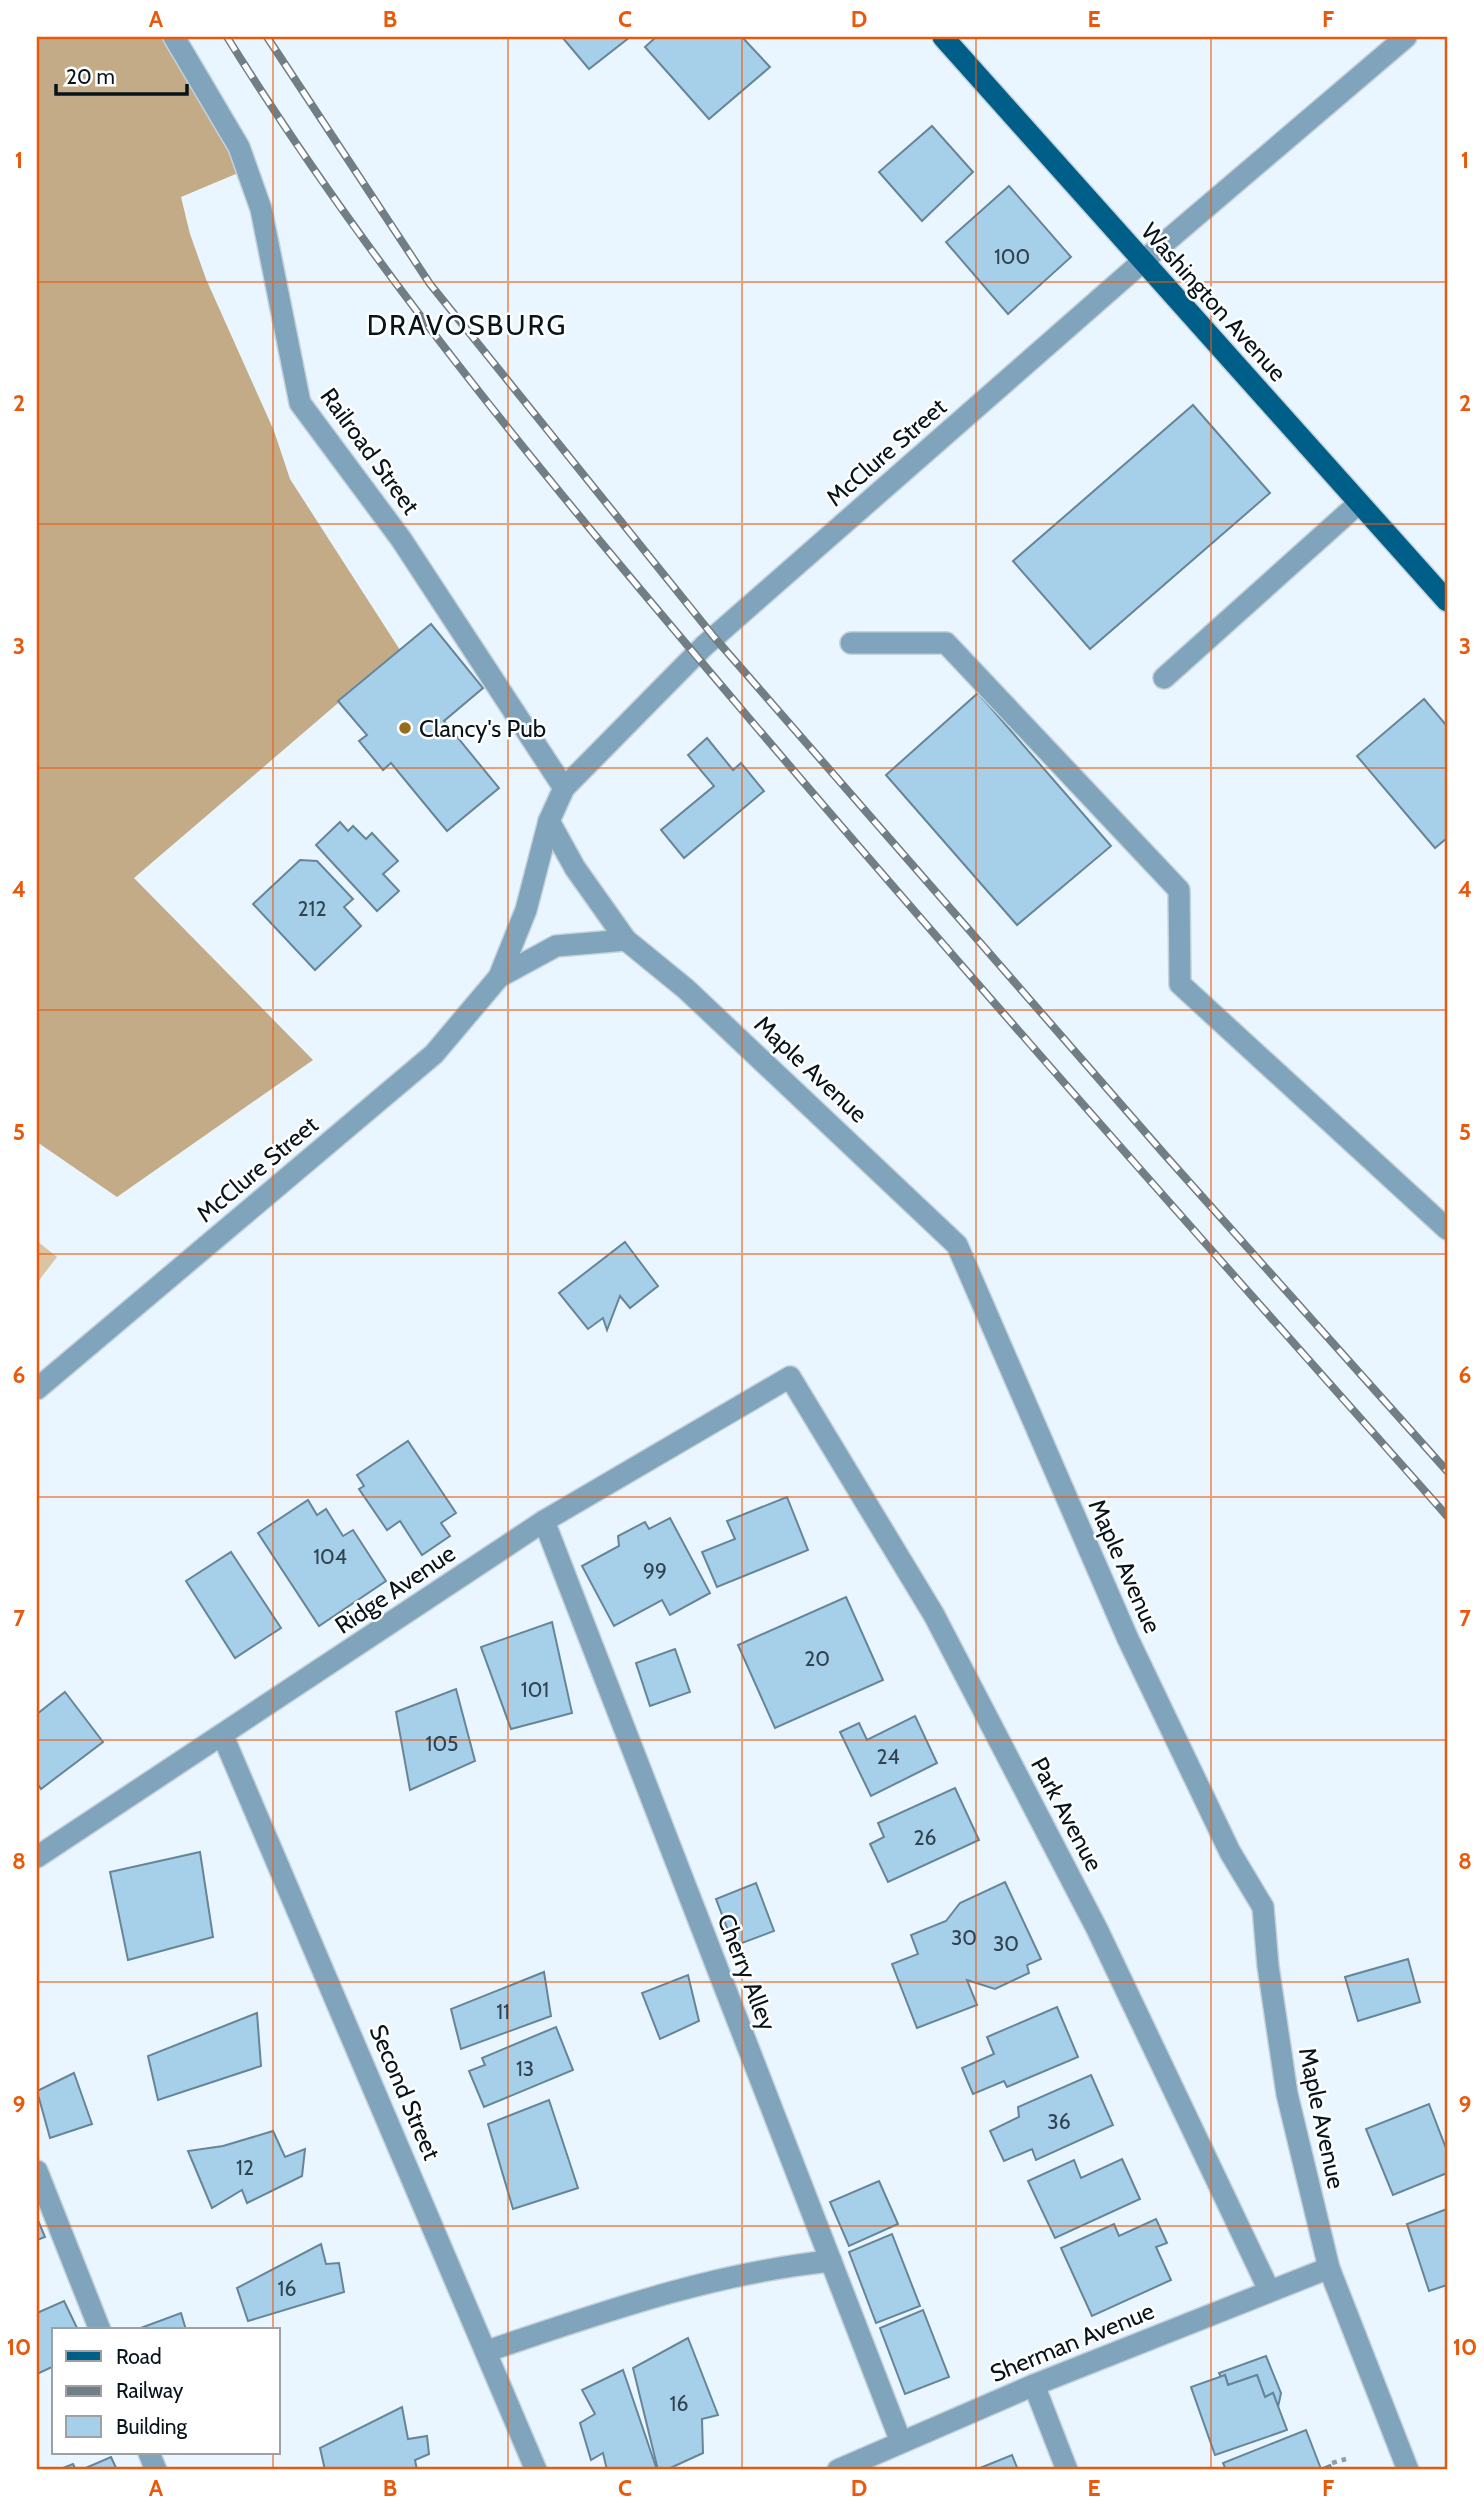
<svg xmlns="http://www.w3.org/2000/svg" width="1484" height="2507" viewBox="0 0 1484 2507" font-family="Cabin,sans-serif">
<rect width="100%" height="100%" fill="#e9f6ff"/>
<path fill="#dcc4a2" d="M37,1241L57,1257L37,1283Z"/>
<path fill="#c4ab87" d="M37,37H179L257,165L181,197L190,234L206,279L274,431L290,479L400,650L134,878L313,1060L117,1197L37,1142Z"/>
<g fill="#a6cfea" stroke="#678598" stroke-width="2">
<path d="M562,37H630L589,69Z"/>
<path d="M656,37H742L770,67L709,119L645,47Z"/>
<path d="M932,126L973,172L922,221L879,172Z"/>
<path d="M1009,186L1071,257L1008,314L946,242Z"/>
<path d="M1193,405L1270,493L1090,649L1013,561Z"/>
<path d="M431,624L483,688L444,721L499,788L447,831L391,763L383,770L359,741L367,735L338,701Z"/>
<path d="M978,693L1111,846L1017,925L886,775Z"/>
<path d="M1424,699L1447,726V838L1435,848L1357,756Z"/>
<path d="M707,738L733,770L741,763L764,791L684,858L661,830L714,786L688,755Z"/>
<path d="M340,822L348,831L353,826L366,839L372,833L398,861L383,874L399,891L377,911L316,845Z"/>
<path d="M300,860L317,861L353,899L344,907L361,926L315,970L253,904Z"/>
<path d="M625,1242L658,1286L630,1308L620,1296L607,1330L603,1318L588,1329L559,1293Z"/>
<path d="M408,1441L456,1513L441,1523L450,1536L422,1555L400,1521L387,1530L359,1489L364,1486L357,1475Z"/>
<path d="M787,1497L808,1550L717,1587L702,1552L735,1539L727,1521Z"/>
<path d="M308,1500L317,1515L326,1509L343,1536L353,1530L386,1581L319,1626L258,1533Z"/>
<path d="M670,1518L710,1593L670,1615L662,1600L614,1626L582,1566L619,1546L618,1536L645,1522L649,1529Z"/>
<path d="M231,1552L281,1628L235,1658L186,1581Z"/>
<path d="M846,1597L883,1680L775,1728L738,1645Z"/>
<path d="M552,1622L572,1713L511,1729L481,1647Z"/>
<path d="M675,1649L690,1692L650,1706L636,1663Z"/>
<path d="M456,1689L475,1761L410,1790L396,1712Z"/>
<path d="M65,1692L103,1742L41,1789L37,1783V1714Z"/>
<path d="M915,1716L937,1763L871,1796L840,1732L859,1723L867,1740Z"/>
<path d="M955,1788L979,1840L888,1882L870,1844L884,1837L878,1823Z"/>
<path d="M200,1852L213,1937L128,1960L110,1872Z"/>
<path d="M1005,1882L1041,1959L1027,1965L1029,1973L995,1989L967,1980L977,2005L917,2028L892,1964L918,1954L911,1935L946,1921L960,1903Z"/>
<path d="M756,1883L774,1931L734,1946L716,1899Z"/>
<path d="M1408,1959L1420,2002L1358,2021L1345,1977Z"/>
<path d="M544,1972L551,2016L461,2049L451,2009Z"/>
<path d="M688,1975L699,2021L660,2039L642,1993Z"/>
<path d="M1057,2007L1078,2057L1007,2087L1004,2081L973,2094L962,2068L994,2054L987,2037Z"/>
<path d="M257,2013L261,2066L158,2100L148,2056Z"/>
<path d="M556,2027L573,2070L484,2107L469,2071L485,2065L482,2058Z"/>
<path d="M74,2073L92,2124L50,2138L37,2091Z"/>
<path d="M1091,2075L1113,2125L1036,2160L1032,2149L1004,2161L990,2131L1019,2117L1018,2107Z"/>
<path d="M549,2100L578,2188L513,2209L488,2124Z"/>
<path d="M1429,2104L1447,2151V2173L1393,2195L1366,2129Z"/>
<path d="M273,2131L285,2157L305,2149L302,2176L247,2203L242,2190L212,2208L188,2151L223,2146Z"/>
<path d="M1122,2159L1140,2199L1055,2238L1028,2181L1074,2160L1081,2178Z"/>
<path d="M879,2181L898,2224L849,2246L830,2202Z"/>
<path d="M1447,2209V2285L1429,2291L1407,2224Z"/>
<path d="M37,2218L45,2237L37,2240Z"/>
<path d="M1156,2219L1167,2243L1156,2247L1171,2280L1092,2316L1061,2248L1114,2224L1119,2236Z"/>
<path d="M892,2234L920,2306L876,2323L849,2252Z"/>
<path d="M321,2244L326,2264L339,2263L344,2292L248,2321L237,2288Z"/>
<path d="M64,2301L78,2330H54V2366L37,2374V2313Z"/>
<path d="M923,2310L949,2377L905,2394L880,2328Z"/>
<path d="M181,2313L186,2330H138V2329Z"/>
<path d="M688,2338L718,2415L702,2419L703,2453L666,2470H658L633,2368Z"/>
<path d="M1266,2356L1281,2393L1278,2407L1273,2393L1265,2397L1257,2375L1228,2385L1225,2375L1221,2377L1219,2373Z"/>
<path d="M623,2370L657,2470H607L603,2453L591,2460L580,2423L595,2414L582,2390Z"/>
<path d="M1225,2375L1228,2385L1257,2375L1265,2397L1273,2393L1287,2430L1215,2455L1191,2387Z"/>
<path d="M402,2407L408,2439L427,2436L429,2454L415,2460L417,2470H325L320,2448Z"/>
<path d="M1306,2430L1321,2469L1330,2465L1332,2470H1226L1223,2463Z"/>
<path d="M1012,2455L1018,2470H975Z"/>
<path d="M111,2457L117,2470H81Z"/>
<path d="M73,2464L76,2470H58Z"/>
</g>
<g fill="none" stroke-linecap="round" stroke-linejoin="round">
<defs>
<g id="lane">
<path d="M851,643H946L1179,890L1180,984L1447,1229"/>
<path d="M1164,678L1359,503"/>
<path d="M544,1521L901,2442"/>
<path d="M487,2351C601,2313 712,2273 831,2261"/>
<path d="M1034,2385L1067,2470"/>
</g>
<g id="street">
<path d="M174,37L239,147L261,209L300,403L401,539L564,788"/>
<path d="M549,821L575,868L626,940L686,989L957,1245L1128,1639L1230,1852L1263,1907L1268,1966L1287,2094L1329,2268L1408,2470"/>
<path d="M499,977L556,946L626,940"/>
<path d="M37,1389L434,1054L499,977L526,910L549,821L564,788L704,646L1142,262L1406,37"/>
<path d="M223,1736L536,2470"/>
<path d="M37,1857L544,1521L790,1377L934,1615L1097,1929L1269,2290"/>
<path d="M37,2171L100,2330"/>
<path d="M149,2453L156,2470"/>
<path d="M838,2470L1034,2385L1329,2268"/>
</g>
<path id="primary" d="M943,37L1447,601"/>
</defs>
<use href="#lane" stroke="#c5d2db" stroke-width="24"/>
<use href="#street" stroke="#c5d2db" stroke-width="24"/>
<use href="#primary" stroke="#c5d2db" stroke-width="24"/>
<path stroke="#919da6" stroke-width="4.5" stroke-dasharray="5 5" stroke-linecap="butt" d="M1332,2463L1346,2459"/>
<use href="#lane" stroke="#7fa4bb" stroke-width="21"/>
<use href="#street" stroke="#7fa4bb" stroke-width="21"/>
<use href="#primary" stroke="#005f88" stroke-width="21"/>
<defs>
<g id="rail">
<path d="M227,37C376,277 560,495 742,710C973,982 1210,1249 1447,1516"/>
<path d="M267,37L430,284L714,637L1165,1155L1447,1471"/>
</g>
</defs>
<use href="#rail" stroke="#727e86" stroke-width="8"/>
<use href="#rail" stroke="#fff" stroke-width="5" stroke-dasharray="16" stroke-linecap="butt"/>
</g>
<path fill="none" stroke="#e8590c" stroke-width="2" stroke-opacity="0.55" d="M273,37V2330M508,37V2470M742,37V2470M976,37V2470M1211,37V2470M37,282H1447M37,524H1447M37,768H1447M37,1010H1447M37,1254H1447M37,1497H1447M37,1740H1447M37,1982H1447M37,2226H1447M273,2453V2470"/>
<circle fill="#996c1b" stroke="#fff" stroke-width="2.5" cx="405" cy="728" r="7"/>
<g text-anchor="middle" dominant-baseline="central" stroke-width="5" stroke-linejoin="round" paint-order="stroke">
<g font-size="21" fill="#30434f">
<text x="1012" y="256">100</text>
<text x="312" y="908">212</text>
<text x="330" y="1556">104</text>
<text x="655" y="1570">99</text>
<text x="817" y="1658">20</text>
<text x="535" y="1689">101</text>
<text x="442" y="1743">105</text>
<text x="888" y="1756">24</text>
<text x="925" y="1837">26</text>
<text x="964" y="1937">30</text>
<text x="1006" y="1943">30</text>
<text x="503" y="2011">11</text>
<text x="525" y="2068">13</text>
<text x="1059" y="2121">36</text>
<text x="245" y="2167">12</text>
<text x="287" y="2288">16</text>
<text x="679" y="2403">16</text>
</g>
<g font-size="24" fill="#08141b" stroke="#fff">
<text transform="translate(1214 302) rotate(48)">Washington Avenue</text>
<text transform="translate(370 451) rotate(54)">Railroad Street</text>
<text transform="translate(886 452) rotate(-41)">McClure Street</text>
<text transform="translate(811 1069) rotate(43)">Maple Avenue</text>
<text transform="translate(257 1169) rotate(-40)">McClure Street</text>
<text transform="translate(1125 1566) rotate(66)">Maple Avenue</text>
<text transform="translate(395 1589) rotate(-34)">Ridge Avenue</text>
<text transform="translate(1067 1814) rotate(62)">Park Avenue</text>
<text transform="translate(747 1972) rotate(69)">Cherry Alley</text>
<text transform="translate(405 2092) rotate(67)">Second Street</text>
<text transform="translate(1322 2118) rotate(78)">Maple Avenue</text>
<text transform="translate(1072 2342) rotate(-22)">Sherman Avenue</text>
</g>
<g font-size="24" fill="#08141b" stroke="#fff" text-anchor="start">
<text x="419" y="728">Clancy's Pub</text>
</g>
<g font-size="28" letter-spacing="2" fill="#08141b" stroke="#fff">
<text x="467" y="325">DRAVOSBURG</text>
</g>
</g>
<rect width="1484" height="2507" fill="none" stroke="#ffffff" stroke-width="77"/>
<rect x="52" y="2328" width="228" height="126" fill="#ffffff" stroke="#9ca1a4" stroke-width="2"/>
<rect x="66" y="2351" width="35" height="10" fill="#005f88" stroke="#9ca1a4" stroke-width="2"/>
<text x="116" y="2364" font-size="21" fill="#08141b">Road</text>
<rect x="66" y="2386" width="35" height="10" fill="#727e86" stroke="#9ca1a4" stroke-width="2"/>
<text x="116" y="2398" font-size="21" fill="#08141b">Railway</text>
<rect x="66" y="2416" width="35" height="21" fill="#a6cfea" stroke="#9ca1a4" stroke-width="2"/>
<text x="116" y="2434" font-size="21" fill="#08141b">Building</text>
<path d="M56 84v10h131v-10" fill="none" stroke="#08141b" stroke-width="3.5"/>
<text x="66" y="84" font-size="21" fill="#08141b" stroke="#ffffff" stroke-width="5" paint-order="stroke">20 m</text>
<rect x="38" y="38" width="1408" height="2430" fill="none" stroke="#e8590c" stroke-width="2.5"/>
<g font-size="23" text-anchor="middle" font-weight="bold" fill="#e8590c">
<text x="156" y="27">A</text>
<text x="390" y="27">B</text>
<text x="625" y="27">C</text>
<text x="859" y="27">D</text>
<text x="1094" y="27">E</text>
<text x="1328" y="27">F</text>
<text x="19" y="168">1</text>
<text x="1465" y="168">1</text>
<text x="19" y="411">2</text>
<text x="1465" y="411">2</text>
<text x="19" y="654">3</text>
<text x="1465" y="654">3</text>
<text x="19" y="897">4</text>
<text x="1465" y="897">4</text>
<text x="19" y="1140">5</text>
<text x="1465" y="1140">5</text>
<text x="19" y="1383">6</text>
<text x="1465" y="1383">6</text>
<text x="19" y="1626">7</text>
<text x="1465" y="1626">7</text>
<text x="19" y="1869">8</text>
<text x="1465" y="1869">8</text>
<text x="19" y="2112">9</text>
<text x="1465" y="2112">9</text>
<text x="19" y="2355">10</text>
<text x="1465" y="2355">10</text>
<text x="156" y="2496">A</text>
<text x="390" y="2496">B</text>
<text x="625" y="2496">C</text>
<text x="859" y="2496">D</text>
<text x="1094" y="2496">E</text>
<text x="1328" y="2496">F</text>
</g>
</svg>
